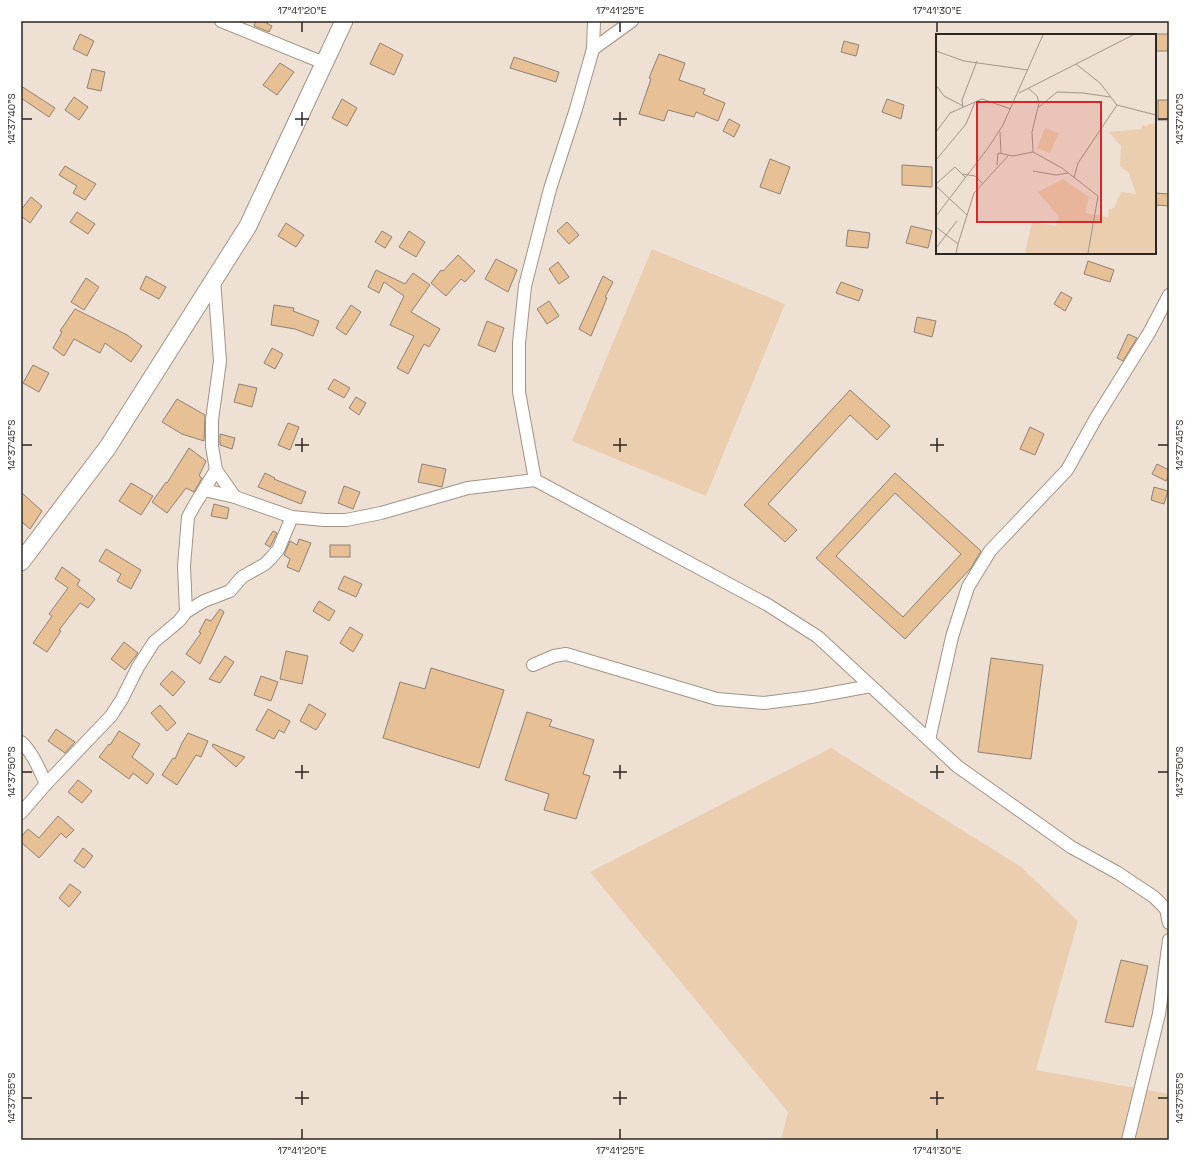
<svg xmlns="http://www.w3.org/2000/svg" width="1190" height="1161" viewBox="0 0 1190 1161" font-family="'Space Grotesk',sans-serif">
<rect width="100%" height="100%" fill="#eee0d2"/>
<g fill="#ebceb0">
<path d="M652,249L785,304L706,496L572,441Z"/>
<path d="M831,748L1021,867L1078,921L1036,1070L1169,1094V1140H781L788,1112L590,872Z"/>
</g>
<g fill="#e7c095" stroke="#8e8275" fill-rule="evenodd">
<path d="M256,21H263L272,26L269,32L254,26Z"/>
<path d="M80,34L94,41L87,56L73,49Z"/>
<rect x="1155" y="34" width="14" height="17"/>
<path d="M844,41L859,45L856,56L841,52Z"/>
<path d="M380,43L403,55L394,75L370,64Z"/>
<path d="M659,54L685,63L679,80L705,89L703,94L725,103L718,121L696,112L694,117L668,110L664,121L639,114L651,79L649,78Z"/>
<path d="M514,57L559,72L556,82L510,68Z"/>
<path d="M280,63L294,72L277,95L263,85Z"/>
<path d="M92,69L105,72L101,91L87,88Z"/>
<path d="M21,86L55,108L49,117L21,98Z"/>
<path d="M74,97L88,107L79,120L65,110Z"/>
<path d="M342,99L357,108L347,126L332,118Z"/>
<path d="M887,99L904,105L901,119L882,112Z"/>
<rect x="1158" y="100" width="11" height="20"/>
<path d="M729,119L740,125L734,137L723,131Z"/>
<path d="M770,159L790,167L780,194L760,187Z"/>
<path d="M902,165L932,167V187L902,185Z"/>
<path d="M65,166L96,184L85,200L73,193L77,186L59,175Z"/>
<path d="M1155,193L1169,194V206L1155,205Z"/>
<path d="M31,197L42,206L30,223L21,216V210Z"/>
<path d="M77,212L95,224L88,234L70,222Z"/>
<path d="M567,222L579,235L569,244L557,231Z"/>
<path d="M286,223L304,235L296,247L278,236Z"/>
<path d="M911,226L932,231L928,248L906,243Z"/>
<path d="M848,230L870,233L868,248L846,246Z"/>
<path d="M382,231L392,237L385,248L375,242Z"/>
<path d="M409,231L425,242L416,257L399,247Z"/>
<path d="M458,255L475,271L465,282L461,279L446,296L431,283L441,270L443,271Z"/>
<path d="M496,259L517,270L508,292L485,279Z"/>
<path d="M1088,261L1114,270L1110,282L1084,274Z"/>
<path d="M558,262L569,277L559,284L549,269Z"/>
<path d="M376,270L405,284L413,273L430,285L411,312L440,329L429,347L424,344L408,374L397,368L414,336L390,325L404,296L384,282L379,293L368,287Z"/>
<path d="M146,276L166,287L159,299L140,289Z"/>
<path d="M603,276L613,282L605,297L607,298L591,336L579,329Z"/>
<path d="M86,278L99,287L84,310L71,302Z"/>
<path d="M841,282L863,290L859,301L836,293Z"/>
<path d="M1061,292L1072,298L1065,311L1054,304Z"/>
<path d="M549,301L559,316L547,324L537,309Z"/>
<path d="M274,305L294,308L293,311L319,321L313,336L295,329L271,325Z"/>
<path d="M351,305L361,312L346,335L336,328Z"/>
<path d="M75,309L127,335L142,346L131,362L105,343L100,353L74,339L64,356L53,348L62,332L60,331Z"/>
<path d="M917,317L936,321L932,337L914,332Z"/>
<path d="M487,321L504,328L495,352L478,345Z"/>
<path d="M1128,334L1137,338L1123,361L1117,358Z"/>
<path d="M272,348L283,354L275,369L264,363Z"/>
<path d="M33,365L49,373L39,392L23,383Z"/>
<path d="M334,379L350,388L344,398L328,389Z"/>
<path d="M239,384L257,388L252,407L234,402Z"/>
<path d="M850,390L890,426L877,440L850,415L768,504L797,530L785,542L744,505Z"/>
<path d="M356,397L366,403L359,415L349,408Z"/>
<path d="M177,399L205,415L204,441L182,434L162,422Z"/>
<path d="M288,423L299,427L290,450L278,445Z"/>
<path d="M1030,427L1044,434L1035,455L1020,449Z"/>
<path d="M220,434L235,438L232,449L220,445Z"/>
<path d="M189,448L206,461L199,476L202,478L194,492L186,488L167,513L152,502L166,482L167,483Z"/>
<path d="M422,464L446,469L442,487L418,482Z"/>
<path d="M1157,464L1169,470V475L1166,481L1152,474Z"/>
<path d="M265,473L275,478L274,479L306,492L301,504L258,487Z"/>
<path d="M895,473L981,551L971,568L905,639L816,558ZM895,493L961,554L903,617L836,556Z"/>
<path d="M131,483L153,496L141,515L119,501Z"/>
<path d="M344,486L360,492L353,509L338,503Z"/>
<path d="M1154,487L1168,491L1164,504L1151,500Z"/>
<path d="M21,492L42,511L30,529L21,521Z"/>
<path d="M214,504L229,508L227,519L211,516Z"/>
<path d="M273,531L277,533L270,547L265,544Z"/>
<path d="M299,539L311,543L299,572L287,567L290,559L284,555L290,541L297,545Z"/>
<rect x="330" y="545" width="20" height="12"/>
<path d="M106,549L141,570L131,589L117,581L121,574L99,561Z"/>
<path d="M62,567L80,580L77,585L95,599L88,608L80,603L59,630L61,631L47,652L33,643L52,616L49,614L68,588L55,579Z"/>
<path d="M344,576L362,584L356,597L338,589Z"/>
<path d="M319,601L335,611L329,621L313,611Z"/>
<path d="M220,609L224,612L200,664L186,654L201,633L199,632L206,619L211,621Z"/>
<path d="M350,627L363,635L353,652L340,643Z"/>
<path d="M124,642L138,653L125,670L111,659Z"/>
<path d="M286,651L308,656L302,684L280,679Z"/>
<path d="M225,656L234,662L220,683L209,679Z"/>
<path d="M991,658L1043,665L1031,759L978,752Z"/>
<path d="M431,668L504,690L479,768L383,738L400,682L425,689Z"/>
<path d="M172,671L185,682L173,696L160,684Z"/>
<path d="M261,676L278,682L271,701L254,695Z"/>
<path d="M309,704L326,714L316,730L300,721Z"/>
<path d="M160,705L176,723L167,731L151,713Z"/>
<path d="M268,709L290,721L284,733L279,730L274,739L256,730Z"/>
<path d="M527,712L552,720L549,726L594,740L583,774L590,776L576,819L544,810L549,794L505,780Z"/>
<path d="M56,729L75,742L65,753L48,741Z"/>
<path d="M119,731L140,744L132,757L154,774L147,784L133,773L129,779L99,757L109,744L110,745Z"/>
<path d="M188,733L208,741L201,757L196,755L177,785L162,775L173,758L175,759L182,743Z"/>
<path d="M213,744L245,757L236,767L212,746Z"/>
<path d="M78,780L92,791L82,803L68,792Z"/>
<path d="M58,816L74,830L66,838L61,833L39,858L21,842V837L28,829L39,838Z"/>
<path d="M83,848L93,856L84,868L74,861Z"/>
<path d="M70,884L81,892L69,907L59,898Z"/>
<path d="M1121,960L1148,966L1133,1027L1105,1022Z"/>
</g>
<g fill="none" stroke-linecap="round" stroke-linejoin="round">
<defs>
<g id="street">
<path d="M221,21L324,63"/>
<path d="M594,21L593,49L576,109L550,189L525,286L519,343V392L535,480L768,605L818,637L957,766L1071,847L1118,873L1154,897L1166,909L1169,923"/>
<path d="M593,49L632,21"/>
<path d="M214,279L220,361L212,420V446L216,470L235,497"/>
<path d="M204,490L235,497L292,517L324,520H346L381,513L468,488L535,480"/>
<path d="M186,612L184,566L188,517L194,506L216,470"/>
<path d="M533,665L554,656L566,654L717,699L764,703L811,697L871,686"/>
<path d="M929,740L952,637L968,587L990,551L1067,470L1096,418L1149,333L1169,295"/>
<path d="M21,742C33,753 39,769 46,784"/>
<path d="M21,813L46,784L111,716L122,699L138,667L154,642L179,621L186,612L204,601L230,591L242,577L265,564L271,558L278,550L292,517"/>
<path d="M1128,1140L1159,1014L1169,940"/>
</g>
<path id="secondary" d="M21,562L108,447L248,226L344,21"/>
</defs>
<use href="#street" stroke="#a19487" stroke-width="14"/>
<use href="#secondary" stroke="#a19487" stroke-width="19"/>
<use href="#street" stroke="#fff" stroke-width="12"/>
<use href="#secondary" stroke="#fff" stroke-width="17"/>
</g>
<path fill="none" stroke="#2c2621" stroke-width="1.5" d="M302,22V32M620,22V32M937,22V32M302,112V126M620,112V126M22,119H32M295,119H309M613,119H627M1158,119H1168M302,438V452M620,438V452M937,438V452M22,445H32M295,445H309M613,445H627M930,445H944M1158,445H1168M302,765V779M620,765V779M937,765V779M22,772H32M295,772H309M613,772H627M930,772H944M1158,772H1168M302,1091V1105M620,1091V1105M937,1091V1105M22,1098H32M295,1098H309M613,1098H627M930,1098H944M1158,1098H1168M302,1129V1139M620,1129V1139M937,1129V1139"/>
<g transform="translate(936 34)">
<rect width="220" height="220" fill="#eee0d2"/>
<path d="M212,90H220V219H89L96,188L120,192L123,183L102,158L127,145L153,163L149,179L172,183L173,175L178,174L185,158L200,160L193,139L184,132L185,112L173,98L205,95L207,91L211,92ZM109,94L123,99L114,119L101,114Z" fill="#ebceb0"/>
<path fill="none" stroke="#a0968b" stroke-width="1" d="M0,17L28,27L92,36M140,30L164,49L181,71L220,81M0,51L8,62L27,72M92,54L101,62L103,69L96,98L97,118L126,134L162,162L152,219M83,59L197,1M27,73L26,66L41,27M103,73L121,58L147,59L174,63M0,98L14,79L46,65L75,75M64,98L65,119M62,119L77,122L97,118M0,126L30,90L39,68M61,131L62,119M97,137L120,141L132,139M27,140L39,142L46,149M138,144L142,129L181,71M0,150L19,133L30,144M0,152L31,181M0,182L52,114L67,91L107,1M0,193L22,210L20,219M22,210L38,159L72,122M0,214L21,187"/>
<path fill="#d62828" fill-opacity="0.15" stroke="#d62828" stroke-width="2" d="M41,68H165V188H41Z"/>
<rect width="220" height="220" fill="none" stroke="#2c2621" stroke-width="2"/>
</g>
<rect width="1190" height="1161" fill="none" stroke="#ffffff" stroke-width="44"/>
<rect x="22" y="22" width="1146" height="1117" fill="none" stroke="#2c2621" stroke-width="1.5"/>
<g font-size="10" text-anchor="middle" fill="#2c2621">
<text x="302" y="14">17°41'20"E</text>
<text x="620" y="14">17°41'25"E</text>
<text x="937" y="14">17°41'30"E</text>
<text transform="translate(11 119) rotate(-90)" y="4">14°37'40"S</text>
<text transform="translate(1179 119) rotate(-90)" y="4">14°37'40"S</text>
<text transform="translate(11 445) rotate(-90)" y="4">14°37'45"S</text>
<text transform="translate(1179 445) rotate(-90)" y="4">14°37'45"S</text>
<text transform="translate(11 772) rotate(-90)" y="4">14°37'50"S</text>
<text transform="translate(1179 772) rotate(-90)" y="4">14°37'50"S</text>
<text transform="translate(11 1098) rotate(-90)" y="4">14°37'55"S</text>
<text transform="translate(1179 1098) rotate(-90)" y="4">14°37'55"S</text>
<text x="302" y="1154">17°41'20"E</text>
<text x="620" y="1154">17°41'25"E</text>
<text x="937" y="1154">17°41'30"E</text>
</g>
</svg>
